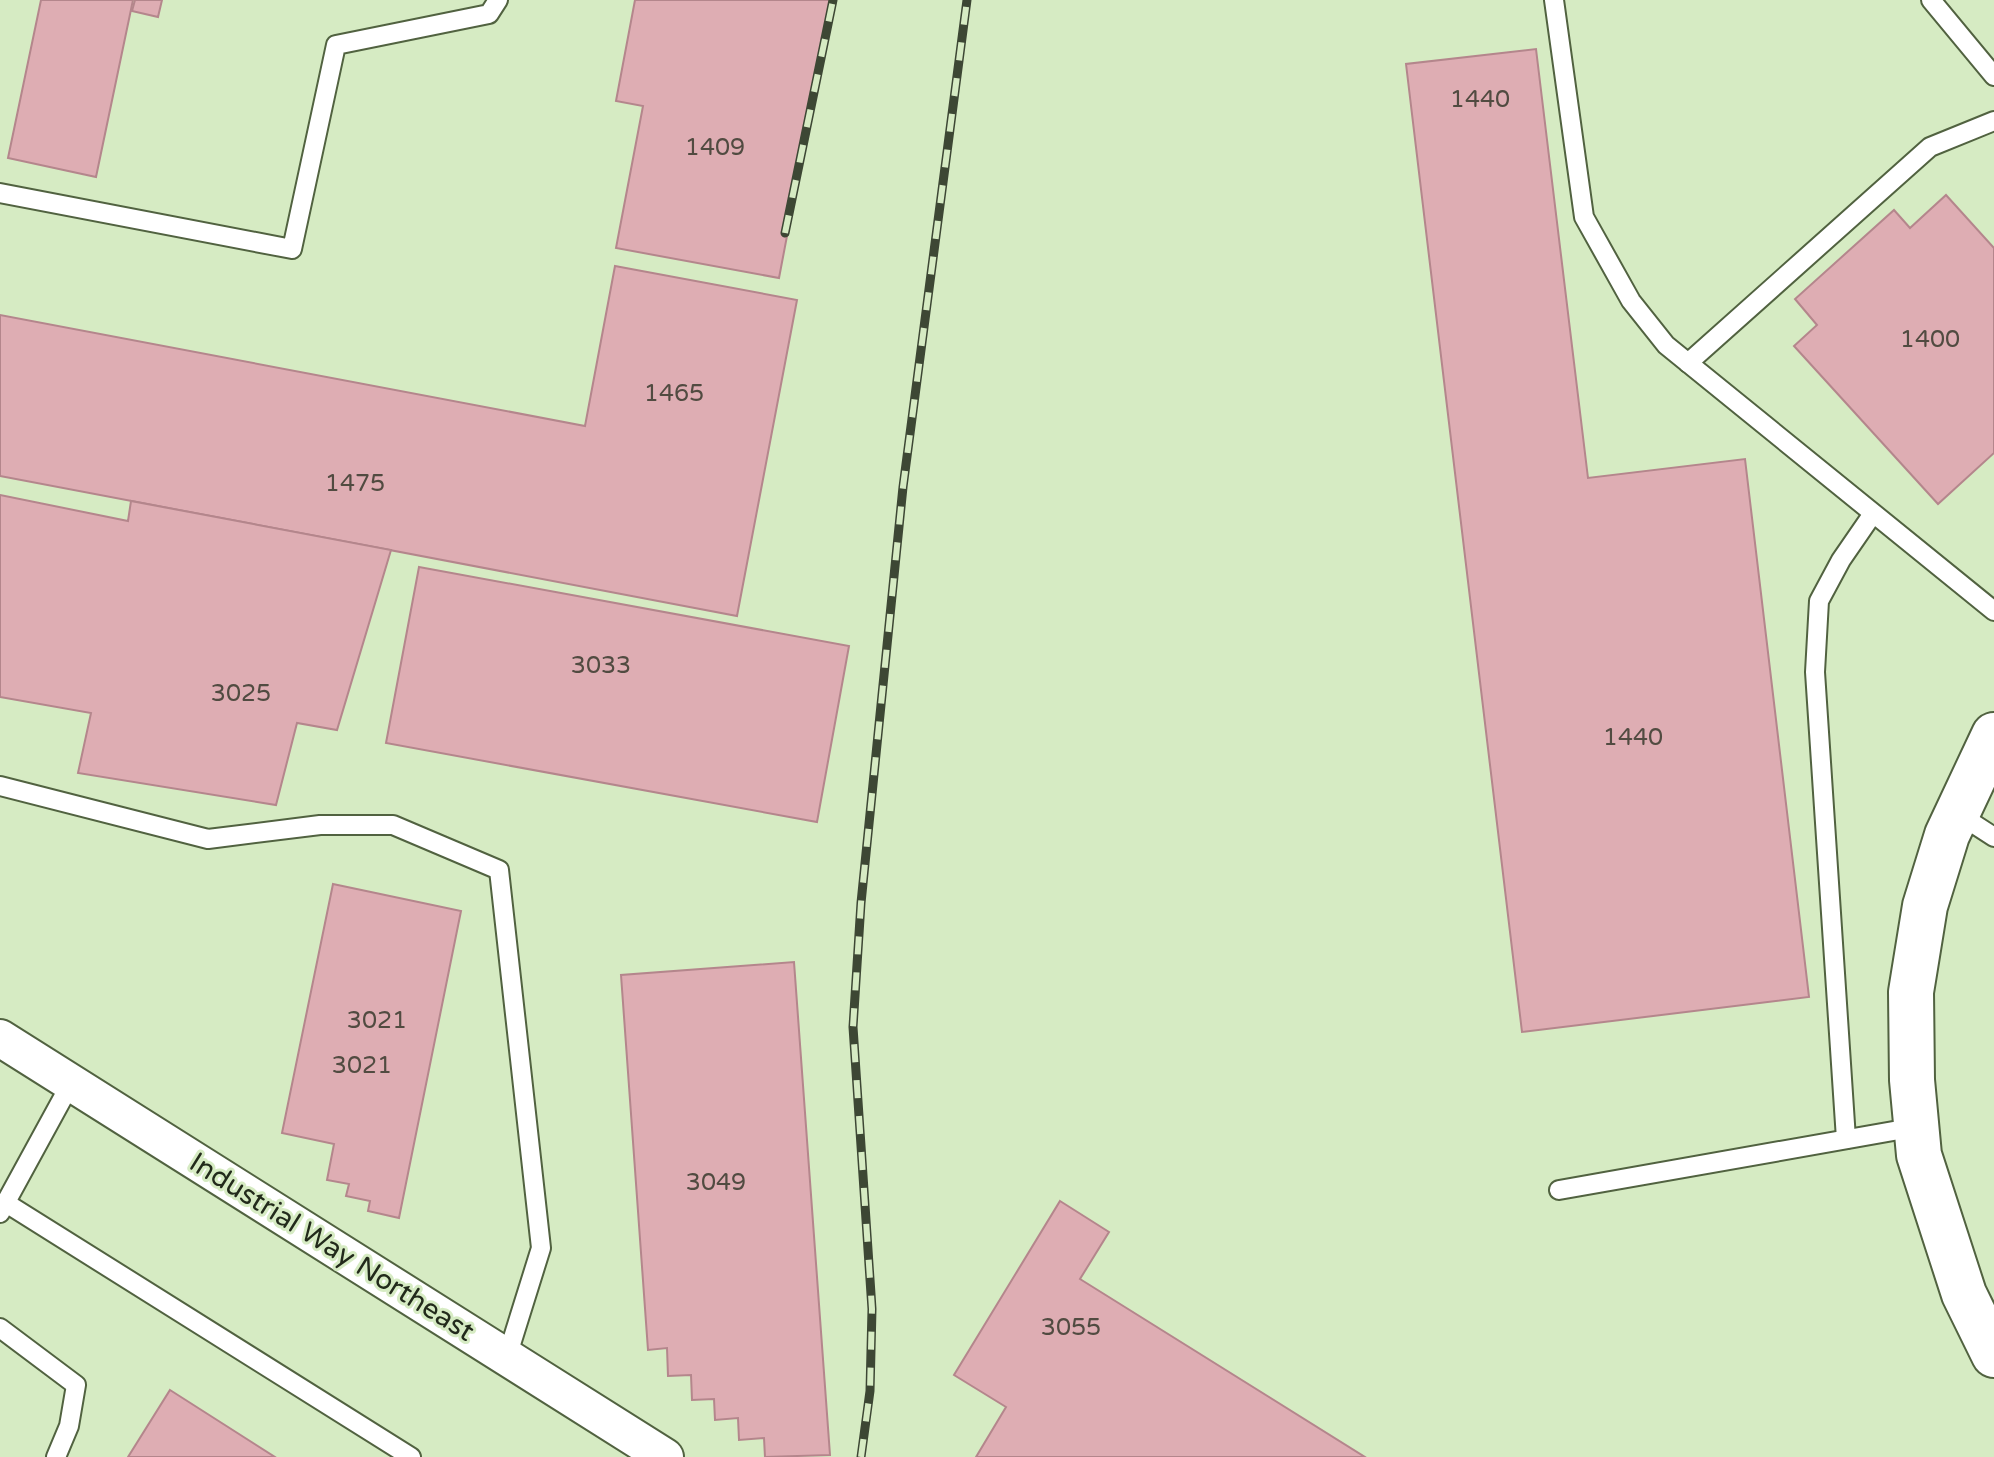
<svg xmlns="http://www.w3.org/2000/svg" width="1994" height="1457" viewBox="0 0 1994 1457" font-family="'Varela Round',sans-serif">
<rect width="100%" height="100%" fill="#d6ebc3"/>
<g fill="#deadb3" stroke="#b4868c" stroke-width="2">
<path d="M41,0H133L96,177L8,158Z"/>
<path d="M135,0H162L158,17L132,11Z"/>
<path d="M635,0H832L779,278L616,248L643,106L616,101Z"/>
<path d="M1536,49L1588,478L1745,459L1809,997L1522,1032L1406,64Z"/>
<path d="M1946,195L1994,248V453L1938,504L1794,346L1817,325L1795,299L1894,210L1910,228Z"/>
<path d="M615,266L797,300L737,616L0,476V315L585,426Z"/>
<path d="M0,495L128,521L131,501L391,550L337,730L297,723L276,805L78,773L91,713L0,697Z"/>
<path d="M419,567L849,646L817,822L386,743Z"/>
<path d="M333,884L461,911L399,1218L368,1211L370,1201L346,1196L349,1184L327,1180L334,1144L282,1133Z"/>
<path d="M794,962L830,1455L765,1457L764,1438L739,1440L738,1418L715,1420L714,1399L692,1400L691,1375L668,1376L667,1348L648,1350L621,975Z"/>
<path d="M1060,1201L1109,1232L1080,1279L1365,1457H976L1006,1407L954,1375Z"/>
<path d="M170,1390L275,1457H128Z"/>
</g>
<g fill="none" stroke-linecap="round" stroke-linejoin="round">
<defs>
<g id="service">
<path d="M1554,0L1584,217L1631,301L1666,345L1994,611"/>
<path d="M1931,0L1994,76"/>
<path d="M0,193L292,249L336,45L489,14L498,0"/>
<path d="M1688,363L1930,147L1994,121"/>
<path d="M0,786L208,839L320,825H393L499,870L541,1248L507,1357"/>
<path d="M1957,813L1994,837"/>
<path d="M1846,1139L1815,672L1819,601L1841,560L1872,515"/>
<path d="M1559,1190L1916,1127"/>
<path d="M6,1203L411,1457"/>
<path d="M0,1213L71,1083"/>
<path d="M0,1328L76,1385L69,1426L56,1457"/>
</g>
<path id="minor" d="M0,1038L665,1457"/>
<path id="tertiary" d="M1994,735L1947,835L1925,906L1911,992L1912,1080L1919,1155L1964,1294L1994,1355"/>
</defs>
<use href="#service" stroke="#516240" stroke-width="22"/>
<use href="#minor" stroke="#516240" stroke-width="40"/>
<use href="#tertiary" stroke="#516240" stroke-width="48"/>
<use href="#service" stroke="#fff" stroke-width="18"/>
<use href="#minor" stroke="#fff" stroke-width="36"/>
<use href="#tertiary" stroke="#fff" stroke-width="44"/>
<defs>
<g id="rail">
<path d="M785,233L833,0"/>
<path d="M861,1457L870,1391L872,1309L853,1027L861,903L903,487L967,0"/>
</g>
</defs>
<use href="#rail" stroke="#3d4734" stroke-width="9"/>
<use href="#rail" stroke="#d6ebc3" stroke-width="6" stroke-dasharray="18" stroke-linecap="butt"/>
</g>
<g text-anchor="middle" dominant-baseline="central" stroke-width="6" stroke-linejoin="round" paint-order="stroke">
<g font-size="24" fill="#514b41">
<text x="1480" y="99">1440</text>
<text x="715" y="147">1409</text>
<text x="1930" y="339">1400</text>
<text x="674" y="393">1465</text>
<text x="355" y="483">1475</text>
<text x="601" y="665">3033</text>
<text x="241" y="693">3025</text>
<text x="1633" y="737">1440</text>
<text x="377" y="1020">3021</text>
<text x="362" y="1065">3021</text>
<text x="716" y="1182">3049</text>
<text x="1071" y="1327">3055</text>
</g>
<g font-size="28" fill="#222a1b" stroke="#d6ebc3">
<text transform="translate(332 1247) rotate(32)">Industrial Way Northeast</text>
</g>
</g>
</svg>
